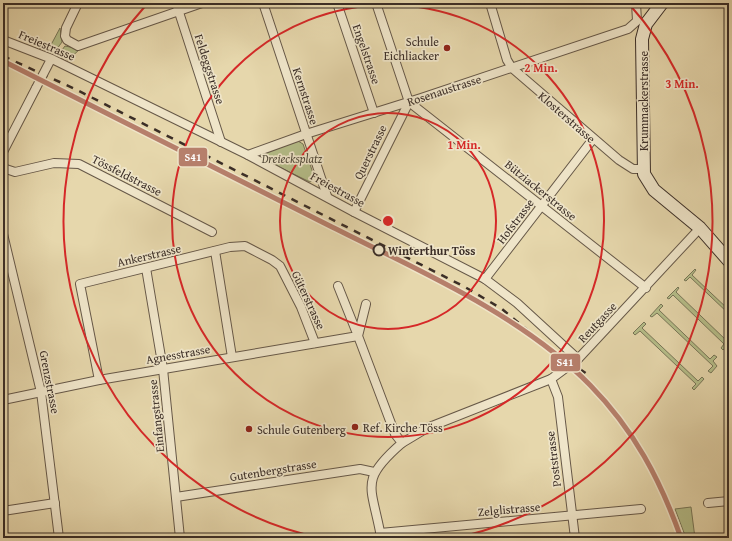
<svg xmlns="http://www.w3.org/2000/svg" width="732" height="541" viewBox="0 0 732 541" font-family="'Gentium Book Plus',serif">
<rect width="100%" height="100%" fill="#e6d7ac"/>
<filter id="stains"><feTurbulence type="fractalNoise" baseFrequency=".005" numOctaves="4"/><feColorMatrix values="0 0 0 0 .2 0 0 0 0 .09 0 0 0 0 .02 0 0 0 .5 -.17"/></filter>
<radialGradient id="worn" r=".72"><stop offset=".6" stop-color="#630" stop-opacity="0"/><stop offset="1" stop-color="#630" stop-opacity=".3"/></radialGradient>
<g fill="#b5be89" stroke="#787658">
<path d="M60,28L62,42L54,53L39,48L52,43Z"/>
<path d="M65,46L80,49L68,60L58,55Z"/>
<path d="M298,141L303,144L314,176L313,180L310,182L271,163L263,153Z"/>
<path d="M695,269L696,270L692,275L729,310V314L690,277L686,281L684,280Z"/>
<path d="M678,287L679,288L676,292L727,341L729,340V344L723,350L721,348L724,344L673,295L669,299L667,298Z"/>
<path d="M661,304L663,306L659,310L710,359L714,355L717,357L713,361L717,366L711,373L708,371L713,366L657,313L652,317L650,316Z"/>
<path d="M644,322L646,324L642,328L698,381L702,377L704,379L694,390L692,388L696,384L640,331L635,335L633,333Z"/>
<path d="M691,507L695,538H686L675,509Z"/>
</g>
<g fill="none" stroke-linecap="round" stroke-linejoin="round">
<defs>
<g id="street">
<path d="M78,3L66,28L65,36L67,40L78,46L202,3"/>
<path d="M176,3L221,142"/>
<path d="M263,3L327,196"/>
<path d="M337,3L374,113"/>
<path d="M376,3L409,102L646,288"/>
<path d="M490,3L507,60L512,68L619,160L633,169H643"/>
<path d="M3,40L52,59L248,155L354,212L485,279L517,303L578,359"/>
<path d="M3,152L36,88"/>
<path d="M248,155L306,134L421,98L628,29L637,21L636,3"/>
<path d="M3,168L15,172L54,163L79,164L212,232"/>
<path d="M354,212L409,102"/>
<path d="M3,234L41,392L59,538"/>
<path d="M215,251L232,357"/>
<path d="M146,268L163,369L180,538"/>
<path d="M485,279L593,139"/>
<path d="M366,304L358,336L395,434L402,443C358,481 372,486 381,537"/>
<path d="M551,379L558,397L575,538"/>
<path d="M99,380L80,284L230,247L245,246L272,260L280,266L301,307L315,343"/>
<path d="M3,400L99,380L358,336L338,286"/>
<path d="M402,443L427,428L551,379L578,359L700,228"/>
<path d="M176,497L360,469L374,472"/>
<path d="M708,503L729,501"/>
<path d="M3,511L55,503"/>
<path d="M380,533L641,509"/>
</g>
<path id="secondary" d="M662,3L646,24L642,39L644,174L654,190L700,228L729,261"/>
</defs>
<use href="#street" stroke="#665848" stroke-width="10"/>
<use href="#secondary" stroke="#3b2e27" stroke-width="14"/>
<use href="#street" stroke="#efe5c9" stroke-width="8"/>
<use href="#secondary" stroke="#efe5c9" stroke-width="12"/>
<path stroke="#3b2e27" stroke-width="2.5" stroke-dasharray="7 7" stroke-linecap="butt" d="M3,56L75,89L465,287L502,309L549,348L590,376"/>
<defs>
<path id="street-bridge" d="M36,88L49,63"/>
</defs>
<use href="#street-bridge" stroke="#665848" stroke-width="10" stroke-linecap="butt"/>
<use href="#street-bridge" stroke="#efe5c9" stroke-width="8"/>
<defs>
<path id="rail-1" d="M3,61C113,116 222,172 332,227C418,270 522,315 590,385C634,430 660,479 681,538"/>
</defs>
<use href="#rail-1" stroke="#efe5c9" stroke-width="8"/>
<use href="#rail-1" stroke="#b67f6b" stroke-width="5"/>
</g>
<g fill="none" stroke="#d62828" stroke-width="2">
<circle cx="388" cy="221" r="108"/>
<circle cx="388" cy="221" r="216"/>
<path d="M321 538A324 324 0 0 1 147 4M629 4A324 324 0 0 1 455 538"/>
</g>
<g fill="#8f2418" stroke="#efe5c9" stroke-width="1.5">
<circle cx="447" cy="48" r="4"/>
<circle cx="355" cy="427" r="4"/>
<circle cx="249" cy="429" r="4"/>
</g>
<circle fill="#efe5c9" stroke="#3b2e27" stroke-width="2" cx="379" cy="250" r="5.5"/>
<g text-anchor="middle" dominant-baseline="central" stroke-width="3.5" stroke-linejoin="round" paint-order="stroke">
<g font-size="12" fill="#3b2e27" stroke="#efe5c9" text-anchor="start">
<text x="439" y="41" text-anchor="end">Schule<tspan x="439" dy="14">Eichliacker</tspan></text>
<text x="363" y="427">Ref. Kirche Töss</text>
<text x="257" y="429">Schule Gutenberg</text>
</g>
<g font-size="12" fill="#3b2e27" stroke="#efe5c9">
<text transform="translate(47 45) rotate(23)">Freiestrasse</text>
<text transform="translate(367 54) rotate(71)">Engelstrasse</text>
<text transform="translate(210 69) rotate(72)">Feldeggstrasse</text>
<text transform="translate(444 90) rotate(-18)">Rosenaustrasse</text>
<text transform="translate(306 96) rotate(72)">Kernstrasse</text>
<text transform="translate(643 101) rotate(-90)">Krummackerstrasse</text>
<text transform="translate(567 117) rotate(41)">Klosterstrasse</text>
<text transform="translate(370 152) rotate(-64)">Querstrasse</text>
<text transform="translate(127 175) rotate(27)">Tössfeldstrasse</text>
<text transform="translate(338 189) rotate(29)">Freiestrasse</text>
<text transform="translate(541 190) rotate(39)">Bütziackerstrasse</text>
<text transform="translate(515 221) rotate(-53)">Hofstrasse</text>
<text transform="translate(149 255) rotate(-13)">Ankerstrasse</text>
<text transform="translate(309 300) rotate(65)">Güterstrasse</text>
<text transform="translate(597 322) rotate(-47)">Reutgasse</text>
<text transform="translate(178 354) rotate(-10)">Agnesstrasse</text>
<text transform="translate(50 382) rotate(79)">Grenzstrasse</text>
<text transform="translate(156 416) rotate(-96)">Einfangstrasse</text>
<text transform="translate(553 459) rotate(-97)">Poststrasse</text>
<text transform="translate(273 470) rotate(-9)">Gutenbergstrasse</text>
<text transform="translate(509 509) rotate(-5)">Zelglistrasse</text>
</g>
<g font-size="12" font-style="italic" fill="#534b3b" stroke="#efe5c9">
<text x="292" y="158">Dreiecksplatz</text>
</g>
<g font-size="12" font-weight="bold" fill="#3b2e27" stroke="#efe5c9" text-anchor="start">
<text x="388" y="250">Winterthur Töss</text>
</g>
</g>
<circle cx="388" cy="221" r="6" fill="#d62828" stroke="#efe5c9" stroke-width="2"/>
<g font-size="12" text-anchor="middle" font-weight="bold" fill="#d62828" stroke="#efe5c9" stroke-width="3.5" stroke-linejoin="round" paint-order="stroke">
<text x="541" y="72">2 Min.</text>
<text x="682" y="88">3 Min.</text>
<text x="464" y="149">1 Min.</text>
</g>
<g stroke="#efe5c9" stroke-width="1.5">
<rect x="178" y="147" width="30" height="20" rx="4" fill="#b67f6b"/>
<rect x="550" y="353" width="31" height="19" rx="4" fill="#b67f6b"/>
</g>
<g font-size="11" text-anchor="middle" font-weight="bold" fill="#fff">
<text x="193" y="161">S41</text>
<text x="565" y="366">S41</text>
</g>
<rect width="732" height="541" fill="none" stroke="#e6d7ac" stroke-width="16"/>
<rect x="4" y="4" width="724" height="533" fill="none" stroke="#3b2e27" stroke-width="2"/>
<rect x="8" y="8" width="716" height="525" fill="none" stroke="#3b2e27"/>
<rect width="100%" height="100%" filter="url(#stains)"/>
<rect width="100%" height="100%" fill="url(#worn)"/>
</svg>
